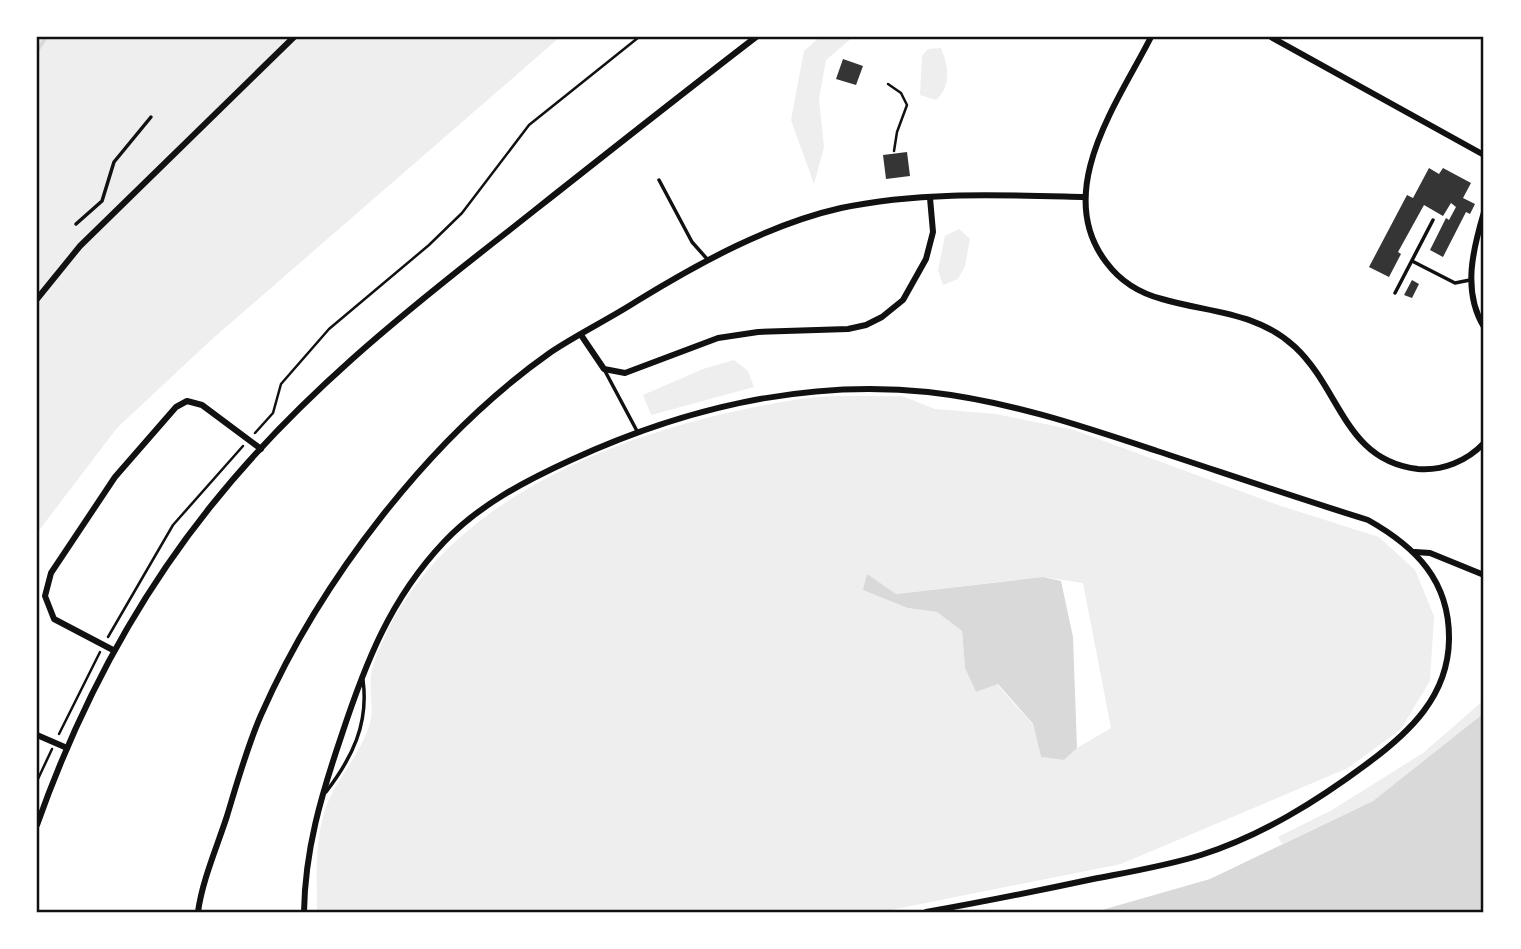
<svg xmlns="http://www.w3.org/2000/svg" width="1521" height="949" viewBox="0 0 1521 949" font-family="'Archivo Narrow',sans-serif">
<rect width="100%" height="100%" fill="#fff"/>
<g fill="#eee" fill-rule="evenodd">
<path d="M37,37H560L211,340L117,428L37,533Z"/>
<path d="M820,37H853L826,60L819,99L824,147L814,184L791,120L804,51Z"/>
<path d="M941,48C948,66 952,85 936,100L920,95L922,56L928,49Z"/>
<path d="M959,229L970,239L965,266L958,279L943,285L938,270L945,236Z"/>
<path d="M734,360L748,371L754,387L651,415L643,395L703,369Z"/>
<path d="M902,396L935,409L996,414L1074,430L1278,505L1379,537L1415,570L1434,616L1430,681L1401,729L1348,768L1121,864L881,912H317C317,878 314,841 326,807C337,777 361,755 370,723C374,708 369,691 371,676C372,666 377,654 381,645C447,489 647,422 801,399C834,394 869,397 902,396ZM867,575L895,594L1043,577L1083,583L1111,728L1077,748L1064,760L1041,757L1033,725L997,684L976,692L965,668L962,631L937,612L908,608Z"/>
<path d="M1484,700V713L1373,801L1282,844L1278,837L1332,810L1423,753Z"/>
</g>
<g fill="#d9d9d9">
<path d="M867,574L896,594L1043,577L1061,581L1073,637L1077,748L1064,760L1041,757L1033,724L998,684L976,692L965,668L962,631L937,612L908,608L863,590Z"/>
<path d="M1484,713V912H1095L1210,879L1373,801Z"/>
</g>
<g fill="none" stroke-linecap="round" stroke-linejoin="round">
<path stroke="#d9d9d9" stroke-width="3.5" d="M37,51L46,37"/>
</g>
<g fill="#353535">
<path d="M843,59L863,66L856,85L836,79Z"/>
<path d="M907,152L910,176L886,179L883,155Z"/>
<path d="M1429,168L1439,174L1443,168L1471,183L1463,198L1475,204L1470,214L1466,212L1443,257L1430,250L1446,218L1449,220L1456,207L1451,203L1443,216L1424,205L1398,252L1401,254L1389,277L1369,267L1407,195L1413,198Z"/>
<path d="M1412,280L1419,284L1412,298L1404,295Z"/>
</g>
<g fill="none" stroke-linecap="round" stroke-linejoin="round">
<g stroke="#111" stroke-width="2.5">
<path d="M888,84L901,93L907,105L897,132L894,151"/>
<path d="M255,433L273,413L281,384L329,329L429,245L462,213L529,125L639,37"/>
<path d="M108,637L173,525L243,446"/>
<path d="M59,734L100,652"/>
<path d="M37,781L52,749"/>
</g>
<g stroke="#111" stroke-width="3.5">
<path d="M659,180L692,242L708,260"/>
<path d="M76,224L102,201L114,162L151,117"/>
<path d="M1412,261L1455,283L1470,280"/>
<path d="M1395,293L1433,220"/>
<path d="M605,371L637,431"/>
<path d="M326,792C352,758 369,724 363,680"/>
</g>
<g stroke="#111" stroke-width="6">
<path d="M1151,37C1118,102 1052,191 1106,262C1120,281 1139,293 1162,299C1209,313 1256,311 1295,347C1341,390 1345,461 1418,469C1443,471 1467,461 1484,443"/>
<path d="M1271,37L1484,155"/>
<path d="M1484,212C1473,249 1462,291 1484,327"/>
<path d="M37,299L80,246L294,37"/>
<path d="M581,335L604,369L625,373L718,338L758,332L848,329L866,325L882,317L903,300L926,259L933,232L930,198"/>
<path d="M1415,552L1430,553L1484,575"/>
<path d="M113,650L54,619L45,596L51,573L115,477L176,407L187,401L202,405L261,449"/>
<path d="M37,735L67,748"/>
<path d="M37,825C78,709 134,602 211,506C297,398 403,313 511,229C592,165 674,100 756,37"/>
<path d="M198,912C202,881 217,847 227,816C237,783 247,747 261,715C320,581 430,437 551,352C578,334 609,319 637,301C699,263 770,224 841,208C921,191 1004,195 1085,197"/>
<path d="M304,912C305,850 321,796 341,737C365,664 390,599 444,542C479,505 525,481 571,460C682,409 805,379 928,392C1008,401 1082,426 1157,451C1227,474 1297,498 1368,520C1416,547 1450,581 1449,640C1448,696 1410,732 1368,763C1317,801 1263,835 1201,855C1166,866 1129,872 1093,879C1037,891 982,902 926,912"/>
</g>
</g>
<rect width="1521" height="949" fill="none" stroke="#ffffff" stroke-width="77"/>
<rect x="38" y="38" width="1444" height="873" fill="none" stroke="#111" stroke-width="2.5"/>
</svg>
